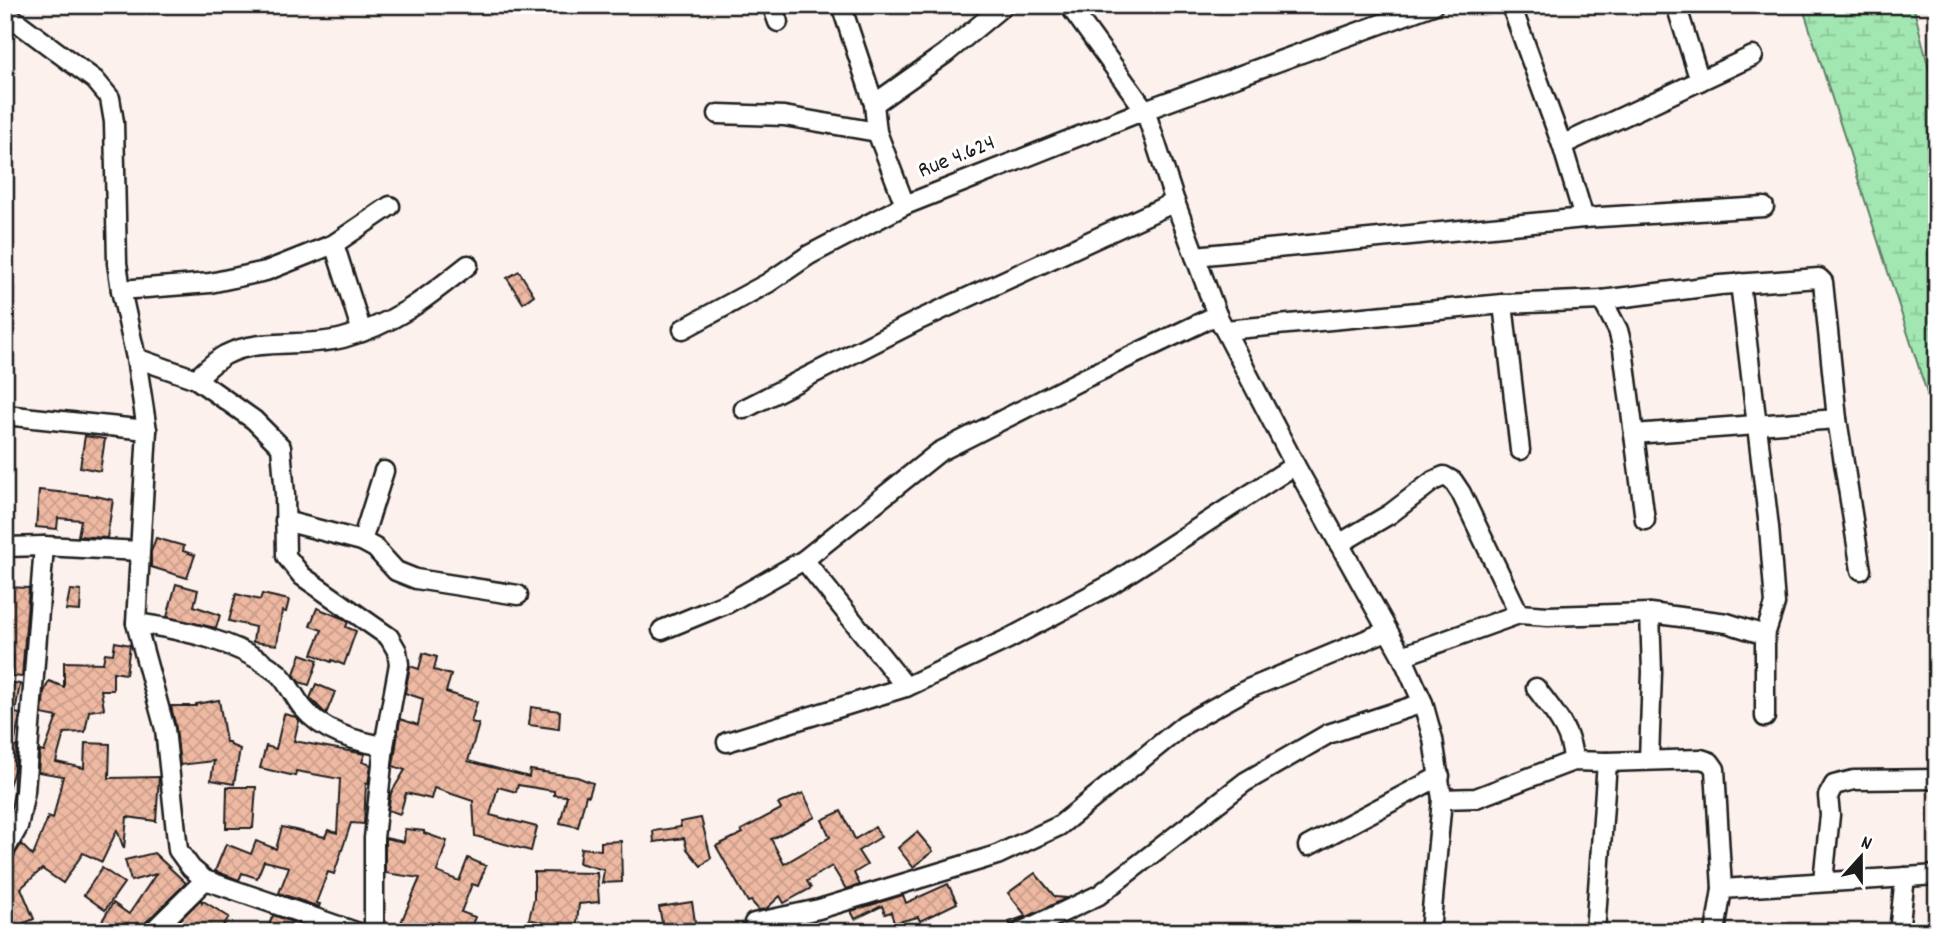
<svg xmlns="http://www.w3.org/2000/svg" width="1942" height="937" viewBox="0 0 1942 937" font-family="Dekko,sans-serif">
<defs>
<pattern id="wetland-marsh" width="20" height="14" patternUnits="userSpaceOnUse" patternTransform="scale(1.75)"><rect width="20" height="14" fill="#a2e6b1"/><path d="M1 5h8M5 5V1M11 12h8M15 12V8" fill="none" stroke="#8bc598"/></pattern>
<pattern id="building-cross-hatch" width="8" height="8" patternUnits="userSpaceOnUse" patternTransform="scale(1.75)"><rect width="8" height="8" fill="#eeb9a2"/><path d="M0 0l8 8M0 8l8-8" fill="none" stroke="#cc9e8b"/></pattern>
</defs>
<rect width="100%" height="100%" fill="#fcf1ec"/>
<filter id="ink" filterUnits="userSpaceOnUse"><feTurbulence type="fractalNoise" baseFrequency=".0143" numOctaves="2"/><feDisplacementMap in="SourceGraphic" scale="14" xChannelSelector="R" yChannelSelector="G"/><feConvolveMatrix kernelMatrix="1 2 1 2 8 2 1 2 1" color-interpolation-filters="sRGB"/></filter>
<g filter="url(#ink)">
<path fill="url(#wetland-marsh)" stroke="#5f8166" stroke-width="2" d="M1802,5H1913L1937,101V424Z"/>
<g fill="url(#building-cross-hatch)" stroke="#1c1c1c" stroke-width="2">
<path d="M519,271L534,295L523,303L507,278Z"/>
<path d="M85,436L105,439L100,471L80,467Z"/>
<path d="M39,490L96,496L113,500L107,538L78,536L81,520L58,518L57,529L36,527Z"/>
<path d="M156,538L184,546L183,551L195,555L187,578L151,567V552Z"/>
<path d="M176,584L198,590L194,606L220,615L216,628L167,617Z"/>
<path d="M5,587L29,588L22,677L12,676L13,654L5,649Z"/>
<path d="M70,590L81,591L80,611L66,610Z"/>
<path d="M236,594L260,600L262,594L289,600L286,612L282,611L277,645L253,642L255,627L229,621Z"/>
<path d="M317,608L342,618L348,622L346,627L356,631L344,665L332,660L331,662L312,654L322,630L310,626Z"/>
<path d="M115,642L130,645L126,674L113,672V690H101L104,709L89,711L85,732L64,733L56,762L84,768L85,743L110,744L109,778L159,777L156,821L127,817L124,849L117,830L102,862L83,853L63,883L42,869L21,888L34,919L8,930L5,922V861L14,856L21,844L33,856L48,817L53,819L63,776L38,772L40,751L44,752L57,717L42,714L44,692L49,681L64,687V662L103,663L105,653L113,654Z"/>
<path d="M423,653L437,657L434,670L451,675L446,692L477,702L471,722L479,724L468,761L529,777L530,770L577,777L593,783L589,796L586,795L578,827L560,823L567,796L554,795V791L518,785L516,792L498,787L490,815L537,827L531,851L475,836L473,801L434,788L431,799L406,793L400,814L388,810L391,793L405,770L393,766L400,719L418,725L423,699L405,693L410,666L419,669Z"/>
<path d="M301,654L318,660L309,685L299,682L294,674Z"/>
<path d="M9,682L20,684L15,713L20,714L14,746L17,747L15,768L7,791L5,790V689H8Z"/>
<path d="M316,684L335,692L326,714L310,698Z"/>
<path d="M219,700L226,742H229L230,745L240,749L234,784L211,780L214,761L180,765L176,728L171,706H196V704Z"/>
<path d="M531,707L560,711L559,729L529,725Z"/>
<path d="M284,714L296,717L299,721L294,741L365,754L362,762L371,765L368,784L366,783L364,824L351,823L334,874L328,872L316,903L320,904L319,907L279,893L289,867L264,861L257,878L242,873L239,880L215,871L226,844L251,854L256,841L276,849L282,827L325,837L328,830L337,833L340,779L296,771L295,776L260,768L266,746L276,749Z"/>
<path d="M227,787H256L253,828H226Z"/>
<path d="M803,793L815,817L771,839L784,864L830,837L822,820L841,811L855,839L875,827L881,837L858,851L867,865L854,873L860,885L846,889L832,866L807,881L811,888L784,903L780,896L766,909L759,910L751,901L748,902L716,846L743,833L741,830L781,809L778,804Z"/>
<path d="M701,818L711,858L701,866L687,849L684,838L654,842L653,831L681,827L680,822Z"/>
<path d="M405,829L424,831V833L447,841L437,872L459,881L468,858L486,866L478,886L472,884L461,912L475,917L469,932H461L438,922L434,932H424L414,928L413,932H397L420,878L385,873V838L404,842Z"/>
<path d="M917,832L933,851L913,867L898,848Z"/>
<path d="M621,841L622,882L602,883L604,870L579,863L581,848L601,850V842Z"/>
<path d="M154,853L186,883L144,924L141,932H95L113,903L129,914L156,874L131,881L125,860Z"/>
<path d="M102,868L124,883L105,910L84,895Z"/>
<path d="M534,872L597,873L599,902L579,904L576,932H550L551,925L529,919L534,899Z"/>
<path d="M1035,873L1055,897L1067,898L1016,922L1011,926L1009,922L1026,916L1008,893Z"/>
<path d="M948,884L957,903L920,921L918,917L894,923L891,912L885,914L882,906L855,919L851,911L903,895L906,903Z"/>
<path d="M201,899L202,903L203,901L229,917L223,926L224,932H175L171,929Z"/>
<path d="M692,902L696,928L664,932L659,907Z"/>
<path d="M273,915L311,929L310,932H266Z"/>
</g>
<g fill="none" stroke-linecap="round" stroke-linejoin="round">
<defs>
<g id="street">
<path d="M772,5L778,22"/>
<path d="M841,5L874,104L877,132L905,205L1145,110L1433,5"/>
<path d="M1069,5L1145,110L1175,202L1217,315L1295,465L1402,656L1423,703L1433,739L1442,799L1430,932"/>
<path d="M1511,5L1562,145L1584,218"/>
<path d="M1676,5L1700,81"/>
<path d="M5,13L95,80L110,98L114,122L117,263L121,290L136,358L196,379L254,420L281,447L285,495L286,556L302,576L389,637L397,651L399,664L384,746L374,838V932"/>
<path d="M874,104L946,53L1004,5"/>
<path d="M718,114L784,116L877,132"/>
<path d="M1562,145L1753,56"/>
<path d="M334,244L362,332"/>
<path d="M1195,256L1584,218L1764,207"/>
<path d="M1740,283L1769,527L1775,604L1765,635V717"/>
<path d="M121,290L210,283L266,271L334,244L390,206"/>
<path d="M1602,300L1618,330L1623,349L1645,520"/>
<path d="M1503,304L1520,450"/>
<path d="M683,329L768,283L809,255L905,205"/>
<path d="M1225,330L1503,304L1602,300L1720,285L1819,278L1823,282L1837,419L1861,570"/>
<path d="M136,358L147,430L136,623L165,729L178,850L191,868L205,880L356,932"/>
<path d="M196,379C205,371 214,361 225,355C260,337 305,348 343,338C397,323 425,299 468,265"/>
<path d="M744,409L919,320L1175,202"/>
<path d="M5,415L147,430"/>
<path d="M1634,434L1837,419"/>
<path d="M285,521L362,541L375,548L396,571L416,579L518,595"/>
<path d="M362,541L384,471"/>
<path d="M1339,544L1390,514L1433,481L1444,476L1453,481L1461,493L1519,614"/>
<path d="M5,547L44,546L140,551"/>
<path d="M804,560L906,687"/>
<path d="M136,623C185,630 238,641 278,673C288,682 294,697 303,708C323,732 354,741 384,746"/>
<path d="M662,630L728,603L804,560L939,452L1087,377L1217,315"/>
<path d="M1402,656L1519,614L1548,616L1650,613L1727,623L1765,635"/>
<path d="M1536,688C1553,711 1572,731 1573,761"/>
<path d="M727,742L906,687L1008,639L1110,585L1295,465"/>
<path d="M1649,760L1652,672L1650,613"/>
<path d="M1607,762L1701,759L1710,762L1715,769L1722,889"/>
<path d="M1442,799L1476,798L1573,761L1607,762L1595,932"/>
<path d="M1308,846L1440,776"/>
<path d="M5,850L18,827L25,791L44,546"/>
<path d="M1823,881L1830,815L1828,796L1834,785L1854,780L1937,779"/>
<path d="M754,923L819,909L997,855L1059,826L1185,724L1248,689L1387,631"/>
<path d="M152,932L205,880"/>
<path d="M1021,932L1099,895L1245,782L1328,734L1423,703"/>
<path d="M1715,932L1722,889L1937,875"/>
<path d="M1899,932L1905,877"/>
</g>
</defs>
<use href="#street" stroke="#1c1c1c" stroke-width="23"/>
<use href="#street" stroke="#fff" stroke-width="18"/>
</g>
</g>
<g text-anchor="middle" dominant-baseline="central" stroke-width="6" stroke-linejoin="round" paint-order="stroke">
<g font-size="23" fill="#1c1c1c" stroke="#fff">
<text transform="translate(957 158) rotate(-22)">Rue 4.624</text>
</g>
</g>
<rect width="1942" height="937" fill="none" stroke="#fff" stroke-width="28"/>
<rect x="14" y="14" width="1914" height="909" fill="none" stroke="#1c1c1c" stroke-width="2.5" filter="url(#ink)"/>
<g transform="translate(1861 857) rotate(21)" stroke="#ffffff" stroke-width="5" paint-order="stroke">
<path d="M0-5L12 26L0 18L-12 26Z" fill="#1c1c1c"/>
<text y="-10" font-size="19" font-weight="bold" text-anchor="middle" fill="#1c1c1c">N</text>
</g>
</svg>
